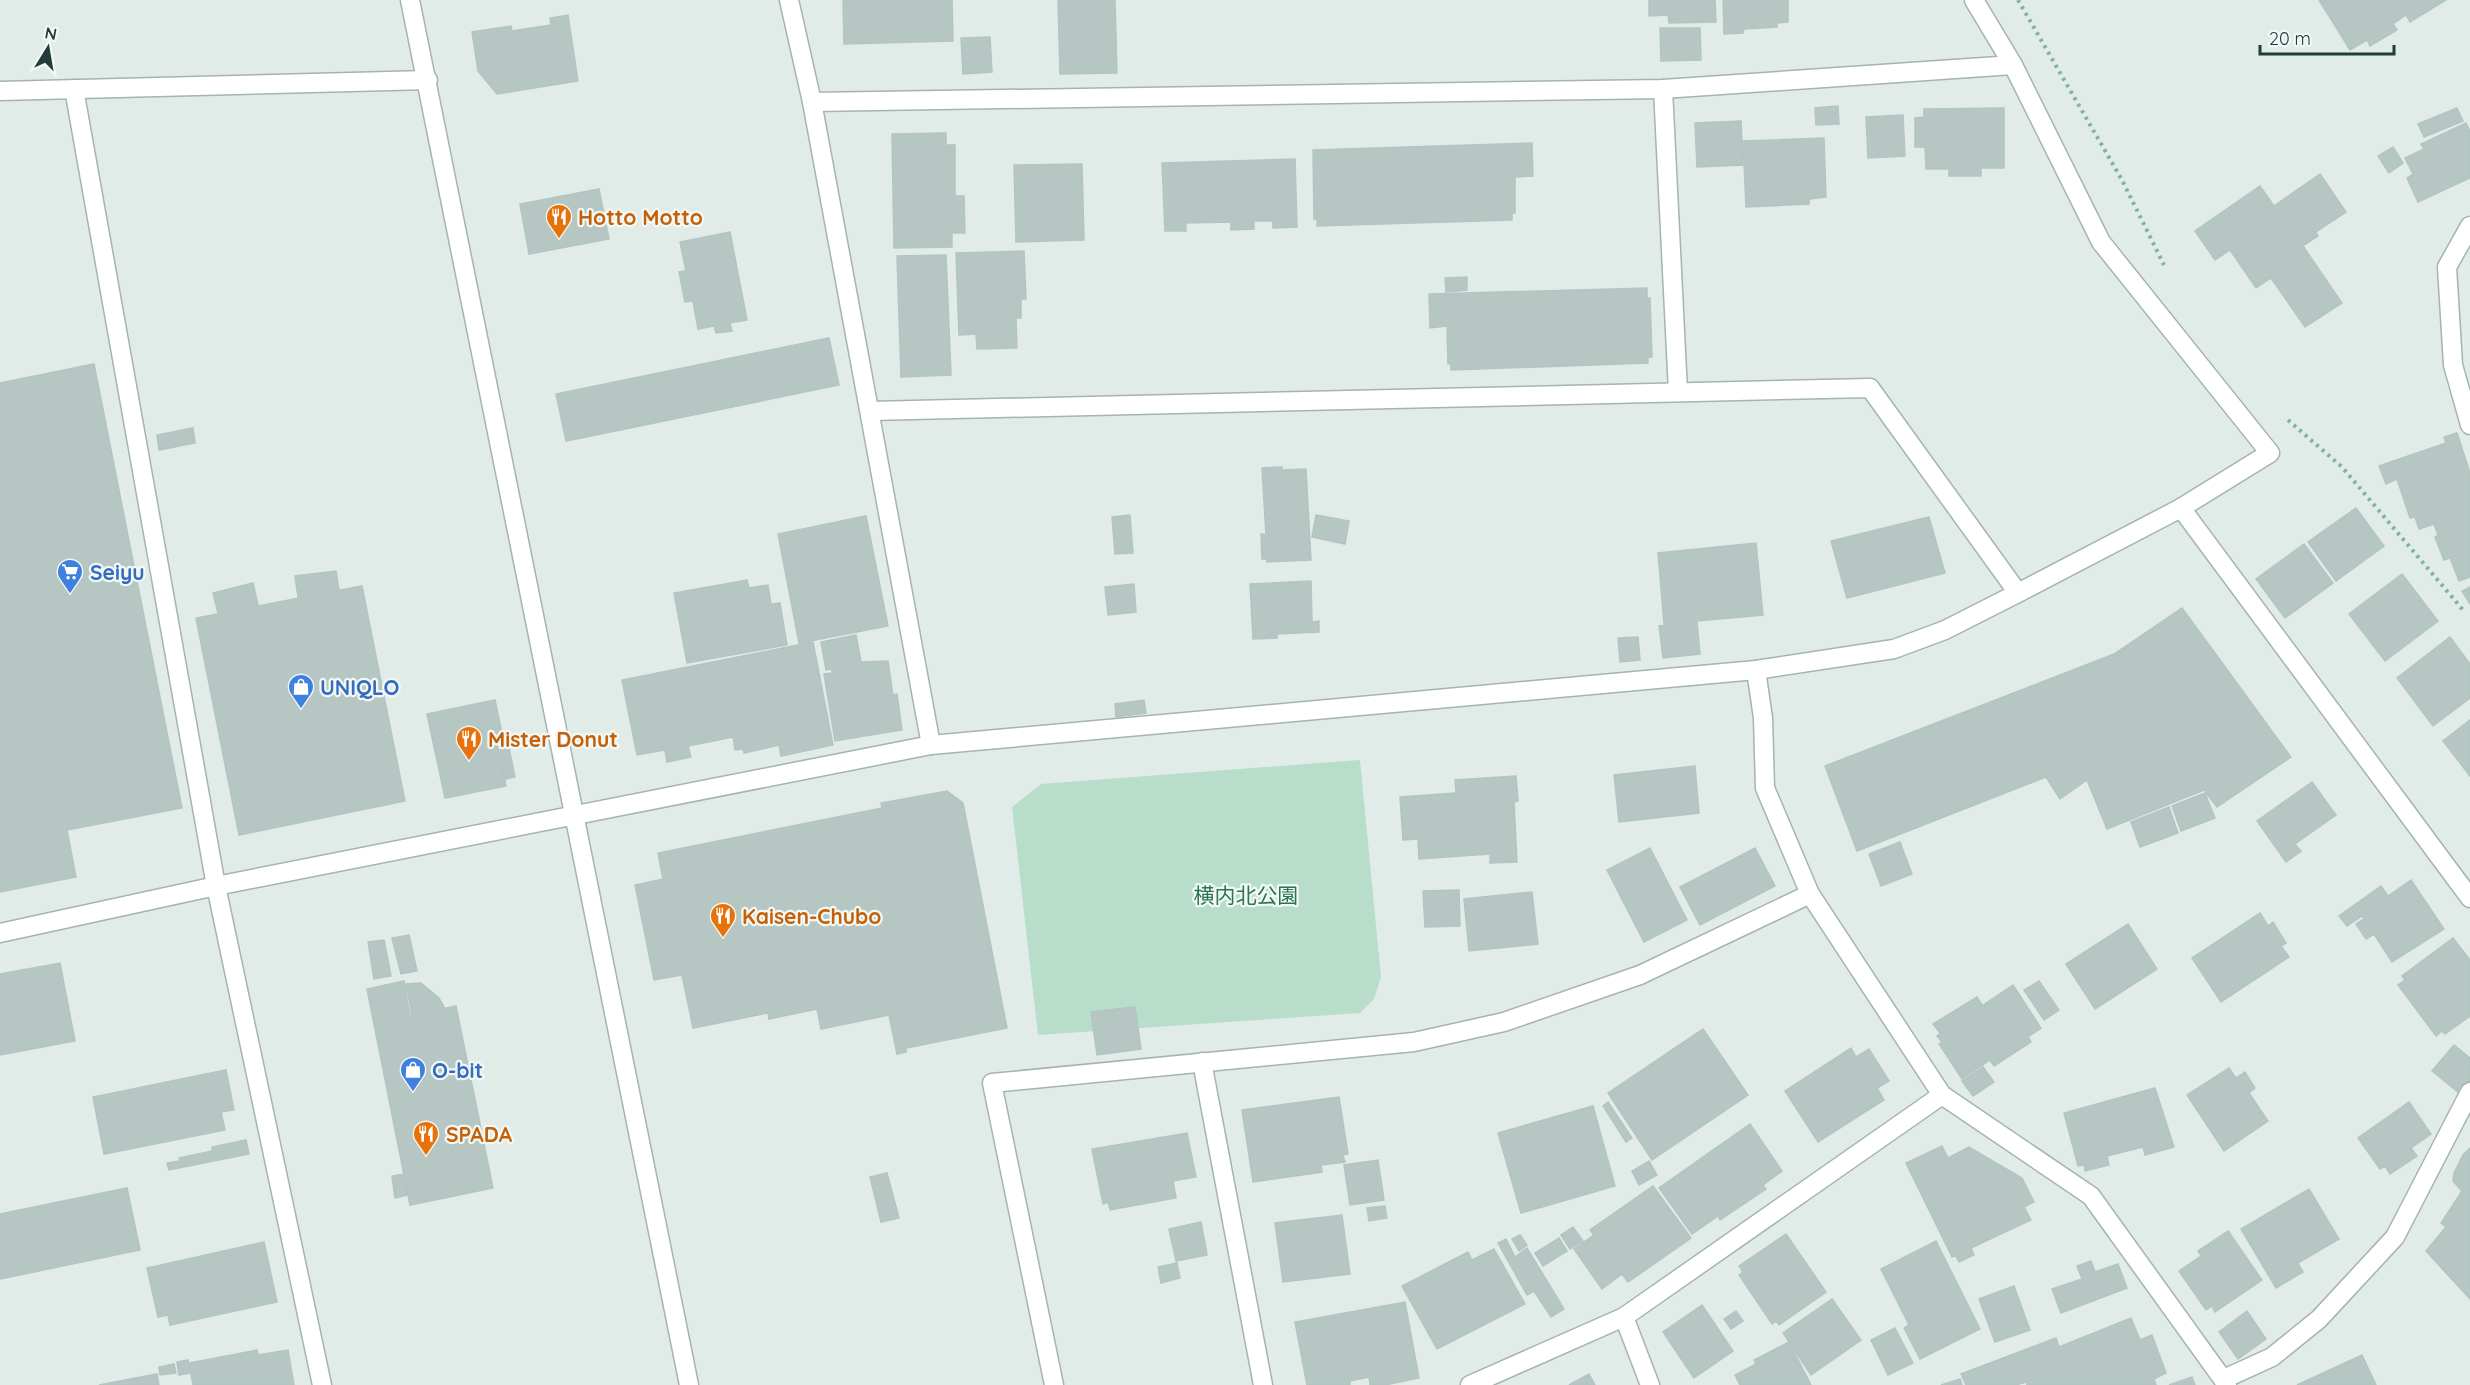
<svg xmlns="http://www.w3.org/2000/svg" width="2470" height="1385" viewBox="0 0 2470 1385" font-family="Quicksand,'Noto Sans JP',sans-serif">
<rect width="100%" height="100%" fill="#e1ece9"/>
<path fill="#b9ddcb" d="M1360,760L1381,977L1374,999L1360,1013L1038,1035L1012,807L1041,784Z"/>
<g fill="#b6c6c3" stroke="#b3c5c2" stroke-width="1.5">
<path d="M843,0H952L953,41L844,44Z"/>
<path d="M1058,0H1115L1117,73L1060,74Z"/>
<path d="M1649,0H1715L1716,22L1669,23L1668,15L1649,16Z"/>
<path d="M1723,0H1788V22L1777,23V27L1744,29L1743,33L1724,34Z"/>
<path d="M2319,0H2446L2410,22L2406,15L2393,24L2397,30L2370,46L2367,40L2350,50Z"/>
<path d="M568,15L578,81L497,94L478,71L472,32L511,26L512,31L551,25L550,18Z"/>
<path d="M1660,28H1700L1701,60L1661,61Z"/>
<path d="M990,37L992,72L963,74L961,38Z"/>
<path d="M1838,106L1839,124L1816,125L1815,108Z"/>
<path d="M2004,108V168H1981V176H1949V169H1926L1925,147H1915V118L1924,117V109Z"/>
<path d="M2457,108L2463,121L2424,137L2418,124Z"/>
<path d="M1903,115L1905,156L1868,158L1866,117Z"/>
<path d="M1741,121L1743,165L1697,167L1695,123Z"/>
<path d="M2466,123L2470,131V178L2418,202L2407,178L2413,174L2405,158L2424,149L2421,144Z"/>
<path d="M946,133V145H955V196H964L965,233H952V247L894,248L892,134Z"/>
<path d="M1824,138L1826,197L1809,199V204L1746,207L1743,141Z"/>
<path d="M1532,143L1533,176L1515,177V213H1512V220L1317,226V219H1314L1313,150Z"/>
<path d="M2393,147L2403,163L2389,173L2378,156Z"/>
<path d="M1295,159L1297,227L1273,228V221H1254V229L1231,230V222L1186,223V231H1165L1162,163Z"/>
<path d="M1082,164L1084,240L1016,242L1014,165Z"/>
<path d="M2320,174L2346,212L2316,232L2318,236L2303,246L2342,303L2305,327L2271,278L2256,288L2230,250L2215,260L2195,231L2260,186L2274,206Z"/>
<path d="M599,189L609,239L529,254L520,204Z"/>
<path d="M730,232L747,320L730,323L732,331L716,333L714,326L698,329L693,301L685,302L679,272L686,271L680,242Z"/>
<path d="M1024,251L1026,299H1021V318H1016L1017,348L977,349L976,334L959,335L956,253Z"/>
<path d="M946,255L951,375L901,377L897,256Z"/>
<path d="M1467,277V290L1446,292L1445,278Z"/>
<path d="M1647,288V298H1650L1652,357H1648V363L1451,370V363L1448,364L1447,326L1430,328L1429,294Z"/>
<path d="M829,338L839,385L566,441L556,394Z"/>
<path d="M94,364L182,808L67,830L76,877L0,892V383Z"/>
<path d="M193,428L195,443L159,450L157,435Z"/>
<path d="M2457,433L2470,473V577L2459,581L2450,558L2444,560L2435,537L2438,535L2434,524L2419,529L2415,517L2410,518L2397,479L2386,484L2379,466L2446,443L2444,437Z"/>
<path d="M1282,467V470L1306,469L1311,560L1267,562V559H1262L1261,534L1266,535L1262,468Z"/>
<path d="M2356,508L2384,546L2336,581L2308,542Z"/>
<path d="M1130,515L1133,553L1115,554L1112,517Z"/>
<path d="M1316,515L1349,521L1345,544L1312,537Z"/>
<path d="M866,516L888,626L799,643L778,534Z"/>
<path d="M1929,517L1945,573L1847,598L1831,541Z"/>
<path d="M1756,543L1763,615L1664,624L1658,553Z"/>
<path d="M2304,544L2333,583L2285,618L2256,579Z"/>
<path d="M336,571L339,590L298,597L295,576Z"/>
<path d="M2402,574L2438,621L2385,661L2349,614Z"/>
<path d="M747,580L749,588L768,585L771,604L780,603L787,645L687,663L674,593Z"/>
<path d="M1311,581L1312,622L1319,621V632L1277,634V638L1253,639L1250,584Z"/>
<path d="M253,583L258,605L218,613L213,593Z"/>
<path d="M1134,584L1136,612L1108,615L1105,587Z"/>
<path d="M362,586L405,801L239,835L196,618Z"/>
<path d="M2470,587V604L2462,591Z"/>
<path d="M2182,608L2291,757L2217,807L2204,790L2107,829L2087,780L2060,799L2046,777L1857,851L1825,766L2114,654Z"/>
<path d="M1697,622L1700,654L1663,658L1659,626Z"/>
<path d="M856,635L861,662L888,661L893,695L897,694L902,730L835,741L824,674L832,673V669L826,670L821,642Z"/>
<path d="M1638,637L1640,660L1620,662L1618,638Z"/>
<path d="M2450,637L2470,664V698L2433,726L2397,678Z"/>
<path d="M813,642L833,745L781,756L779,745L744,753L743,749L735,750L733,737L688,746L691,757L667,762L665,750L637,755L622,680Z"/>
<path d="M495,700L503,738L496,739L506,786L445,798L427,714Z"/>
<path d="M1144,700L1146,713L1116,717L1115,704Z"/>
<path d="M2470,720V776L2443,741Z"/>
<path d="M509,748L515,777L505,779L500,750Z"/>
<path d="M1695,766L1699,813L1619,822L1614,775Z"/>
<path d="M1516,776L1518,801L1514,802L1517,862L1490,863V854L1419,859L1418,839L1403,840L1400,797L1456,793L1455,780Z"/>
<path d="M2312,782L2336,815L2295,844L2301,851L2286,862L2257,821Z"/>
<path d="M947,791L963,803L1007,1028L906,1048V1052L897,1054L889,1015L821,1029L817,1009L769,1019L768,1013L693,1028L682,975L654,980L635,885L663,879L658,853L882,808L881,803Z"/>
<path d="M2205,793L2215,818L2181,831L2172,806Z"/>
<path d="M2169,807L2178,833L2140,847L2131,822Z"/>
<path d="M1900,842L1912,874L1881,886L1869,854Z"/>
<path d="M1650,848L1687,920L1644,942L1607,870Z"/>
<path d="M1755,848L1775,886L1700,925L1680,887Z"/>
<path d="M2411,880L2444,929L2392,962L2374,934L2366,939L2356,924L2364,919L2362,916L2347,926L2339,916L2381,886L2388,896Z"/>
<path d="M1459,890L1460,926L1425,927L1423,891Z"/>
<path d="M1532,892L1538,944L1469,951L1464,899Z"/>
<path d="M2260,913L2268,926L2273,922L2286,943L2281,946L2289,957L2221,1002L2192,958Z"/>
<path d="M2128,924L2157,969L2095,1009L2066,964Z"/>
<path d="M409,935L417,971L401,974L392,938Z"/>
<path d="M2453,938L2470,960V1016L2445,1034L2442,1031L2436,1036L2398,985L2405,980L2402,976Z"/>
<path d="M384,940L391,976L374,979L368,942Z"/>
<path d="M60,963L75,1041L0,1055V974Z"/>
<path d="M404,981L410,1016L456,1006L493,1188L410,1205L367,989Z"/>
<path d="M2039,981L2059,1010L2044,1020L2024,990Z"/>
<path d="M421,983L439,998L445,1009L412,1015L406,984Z"/>
<path d="M2013,985L2041,1028L2028,1037L2031,1042L1994,1066L1990,1060L1962,1079L1939,1044L1942,1042L1937,1036Z"/>
<path d="M1977,997L1982,1005L1940,1033L1933,1024Z"/>
<path d="M1135,1007L1141,1049L1097,1055L1091,1012Z"/>
<path d="M1703,1029L1748,1095L1652,1160L1608,1093Z"/>
<path d="M2454,1045L2470,1058V1080L2459,1093L2432,1071Z"/>
<path d="M1851,1048L1856,1057L1869,1049L1889,1081L1877,1088L1884,1100L1818,1142L1785,1091Z"/>
<path d="M1983,1067L1994,1082L1973,1096L1962,1081Z"/>
<path d="M2229,1068L2236,1078L2245,1072L2255,1088L2249,1093L2268,1121L2224,1151L2187,1095Z"/>
<path d="M226,1070L234,1110L221,1112L225,1130L104,1154L93,1097Z"/>
<path d="M2155,1088L2174,1147L2145,1155L2143,1147L2107,1156L2109,1165L2085,1171L2084,1165L2078,1166L2064,1113Z"/>
<path d="M1339,1097L1348,1154L1343,1155L1345,1162L1321,1165L1322,1172L1253,1182L1242,1110Z"/>
<path d="M1608,1102L1632,1138L1626,1142L1603,1106Z"/>
<path d="M2409,1102L2431,1134L2411,1148L2417,1156L2390,1174L2385,1166L2380,1169L2358,1138Z"/>
<path d="M1593,1106L1615,1186L1521,1213L1498,1133Z"/>
<path d="M1750,1124L1782,1171L1763,1185L1766,1189L1720,1220L1718,1216L1692,1234L1659,1188Z"/>
<path d="M1187,1133L1196,1177L1173,1181L1176,1198L1110,1210L1108,1202L1103,1204L1092,1149Z"/>
<path d="M246,1140L249,1154L169,1170L167,1163L180,1161L179,1158L212,1151V1147Z"/>
<path d="M1942,1146L1948,1158L1969,1147L2022,1178L2034,1202L2024,1207L2031,1220L1971,1248L1974,1255L1959,1262L1956,1256L1952,1257L1906,1163Z"/>
<path d="M2470,1148V1299L2426,1251L2446,1227L2441,1223L2462,1191L2453,1181L2454,1173L2463,1155Z"/>
<path d="M1378,1160L1384,1200L1350,1205L1344,1165Z"/>
<path d="M1649,1161L1657,1175L1639,1185L1632,1171Z"/>
<path d="M887,1173L899,1218L881,1222L870,1177Z"/>
<path d="M404,1174L407,1195L395,1198L392,1176Z"/>
<path d="M1653,1186L1691,1238L1628,1282L1622,1274L1602,1289L1574,1249L1594,1235L1590,1230Z"/>
<path d="M127,1188L140,1250L0,1279V1214Z"/>
<path d="M2309,1189L2339,1239L2298,1263L2303,1272L2276,1288L2241,1229Z"/>
<path d="M1385,1206L1387,1218L1369,1221L1367,1208Z"/>
<path d="M1342,1215L1350,1274L1283,1282L1275,1223Z"/>
<path d="M1201,1222L1207,1255L1176,1261L1169,1229Z"/>
<path d="M1573,1227L1583,1241L1570,1249L1561,1235Z"/>
<path d="M2228,1231L2262,1280L2215,1312L2212,1306L2206,1310L2179,1271L2201,1256L2198,1251Z"/>
<path d="M1786,1234L1826,1292L1779,1325L1776,1321L1772,1324L1739,1275L1743,1272L1739,1266Z"/>
<path d="M1520,1235L1527,1245L1519,1251L1512,1239Z"/>
<path d="M1559,1238L1567,1251L1543,1266L1535,1253Z"/>
<path d="M1506,1239L1515,1257L1527,1248L1564,1309L1551,1317L1534,1291L1527,1295L1498,1243Z"/>
<path d="M1936,1241L1980,1329L1920,1359L1904,1328L1909,1325L1881,1269Z"/>
<path d="M264,1242L277,1302L170,1325L168,1315L158,1317L147,1268Z"/>
<path d="M1494,1249L1525,1304L1437,1349L1402,1286L1468,1252L1472,1260Z"/>
<path d="M2091,1261L2095,1272L2118,1264L2127,1288L2061,1313L2052,1289L2082,1279L2077,1266Z"/>
<path d="M1177,1263L1180,1278L1161,1283L1158,1267Z"/>
<path d="M2014,1286L2030,1330L1995,1342L1979,1299Z"/>
<path d="M1832,1299L1861,1340L1811,1375L1783,1333Z"/>
<path d="M1405,1302L1419,1378L1385,1385H1370L1369,1377L1350,1381V1385H1307L1295,1322Z"/>
<path d="M1702,1305L1733,1351L1694,1378L1663,1332Z"/>
<path d="M1736,1311L1743,1321L1731,1329L1724,1319Z"/>
<path d="M2247,1311L2266,1339L2238,1359L2219,1332Z"/>
<path d="M2131,1318L2140,1340L2152,1335L2166,1373L2154,1379L2156,1385H2027L2026,1382L2016,1385H1966L1961,1374L2056,1338L2059,1347Z"/>
<path d="M1895,1328L1913,1363L1888,1375L1871,1340Z"/>
<path d="M1789,1342L1811,1385H1740L1735,1375L1756,1364L1754,1360Z"/>
<path d="M257,1350L258,1355L288,1350L294,1385H193L189,1363Z"/>
<path d="M2362,1355L2376,1385H2297Z"/>
<path d="M188,1360L190,1373L179,1375L177,1362Z"/>
<path d="M174,1364L176,1373L160,1375L159,1367Z"/>
<path d="M157,1374L159,1385H99Z"/>
<path d="M1589,1374L1595,1385H1569Z"/>
<path d="M2192,1377L2195,1385H2169Z"/>
<path d="M1960,1379L1962,1385H1941Z"/>
</g>
<g fill="none" stroke-linecap="round" stroke-linejoin="round">
<defs>
<g id="minor">
<path d="M410,0L689,1385"/>
<path d="M789,0L812,102L931,745"/>
<path d="M74,89L216,886L322,1385"/>
<path d="M1663,89L1678,392"/>
<path d="M0,91L428,80"/>
<path d="M812,102L1663,89L2013,65"/>
<path d="M2470,226L2447,267L2453,365L2470,425"/>
<path d="M870,411L1870,388L2018,593"/>
<path d="M2181,508L2470,898"/>
<path d="M1756,670L1763,718L1765,788L1810,894L1942,1095L2091,1196L2227,1385"/>
<path d="M0,933L216,886L931,745L1756,670L1894,649L1945,630L2018,593L2181,508L2270,453L2101,242L2013,65L1974,0"/>
<path d="M1202,1062L1263,1385"/>
<path d="M1624,1317L1650,1385"/>
<path d="M2224,1379L2272,1357L2319,1319L2395,1237L2470,1092"/>
<path d="M1054,1385L992,1083L1414,1042L1504,1022L1640,975L1810,894"/>
<path d="M1470,1385L1624,1317L1942,1095"/>
</g>
</defs>
<use href="#minor" stroke="#a4b4b1" stroke-width="21"/>
<g stroke="#81b0ac" stroke-width="4" stroke-dasharray="3 4.5" stroke-linecap="butt">
<path d="M2018,0L2122,180L2164,265"/>
<path d="M2288,420L2342,467L2463,610"/>
</g>
<use href="#minor" stroke="#fff" stroke-width="18"/>
</g>
<defs>
<symbol id="restaurant-pin" viewBox="-11 -11 22 30"><path d="M0 17L-7.5 6A9.5 9.5 0 1 1 7.5 6Z" fill="#e8710a" stroke="#f1f8f6"/><path d="M-5-6h1v4h1v-4h1v4h1v-4h1v5L-1.5 .5V6h-2V.5L-5-1ZM5-6V6H3V1.5H1.5Q1.5-4 5-6Z" fill="#fff"/></symbol>
<symbol id="supermarket-pin" viewBox="-11 -11 22 30"><path d="M0 17L-7.5 6A9.5 9.5 0 1 1 7.5 6Z" fill="#3f7fe0" stroke="#f1f8f6"/><path d="M-6-5.5h2.5l.6 2H6L4.5 2H-2.5L-4.4-4H-6ZM-1.5 3.2a1.3 1.3 0 1 0 .1 0ZM3 3.2a1.3 1.3 0 1 0 .1 0Z" fill="#fff"/></symbol>
<symbol id="shop-pin" viewBox="-11 -11 22 30"><path d="M0 17L-7.5 6A9.5 9.5 0 1 1 7.5 6Z" fill="#3f7fe0" stroke="#f1f8f6"/><path d="M-5-2.5h2.3a2.7 3.5 0 0 1 5.4 0H5L5.5 6h-11ZM-1.5-2.5h3a1.5 2.3 0 0 0-3 0Z" fill="#fff"/></symbol>
</defs>
<g fill-rule="evenodd">
<use href="#restaurant-pin" x="544" y="202" width="30" height="40"/>
<use href="#supermarket-pin" x="55" y="557" width="30" height="40"/>
<use href="#shop-pin" x="286" y="672" width="30" height="40"/>
<use href="#restaurant-pin" x="454" y="724" width="30" height="40"/>
<use href="#restaurant-pin" x="708" y="901" width="30" height="40"/>
<use href="#shop-pin" x="398" y="1055" width="30" height="40"/>
<use href="#restaurant-pin" x="411" y="1119" width="30" height="40"/>
</g>
<g text-anchor="middle" dominant-baseline="central" stroke-width="4.5" stroke-linejoin="round" paint-order="stroke">
<g font-size="21" font-weight="bold" fill="#c56008" stroke="#f1f8f6" text-anchor="start">
<text x="578" y="217">Hotto Motto</text>
<text x="488" y="739">Mister Donut</text>
<text x="742" y="916">Kaisen-Chubo</text>
<text x="446" y="1134">SPADA</text>
</g>
<g font-size="21" font-weight="bold" fill="#366cbe" stroke="#f1f8f6" text-anchor="start">
<text x="90" y="572">Seiyu</text>
<text x="320" y="687">UNIQLO</text>
<text x="432" y="1070">O-bit</text>
</g>
<g font-size="21" fill="#2b7458" stroke="#f1f8f6">
<text x="1246" y="895">横内北公園</text>
</g>
</g>
<g transform="translate(48 48) rotate(11)" stroke="#f1f8f6" stroke-width="4.5" paint-order="stroke">
<path d="M0-4.5L10 22L0 15L-10 22Z" fill="#213c3b"/>
<text y="-9" font-size="16" font-weight="bold" text-anchor="middle" fill="#213c3b">N</text>
</g>
<path d="M2260 45v9h134v-9" fill="none" stroke="#213c3b" stroke-width="3"/>
<text x="2269" y="45" font-size="18" fill="#213c3b" stroke="#f1f8f6" stroke-width="4.5" paint-order="stroke">20 m</text>
</svg>
